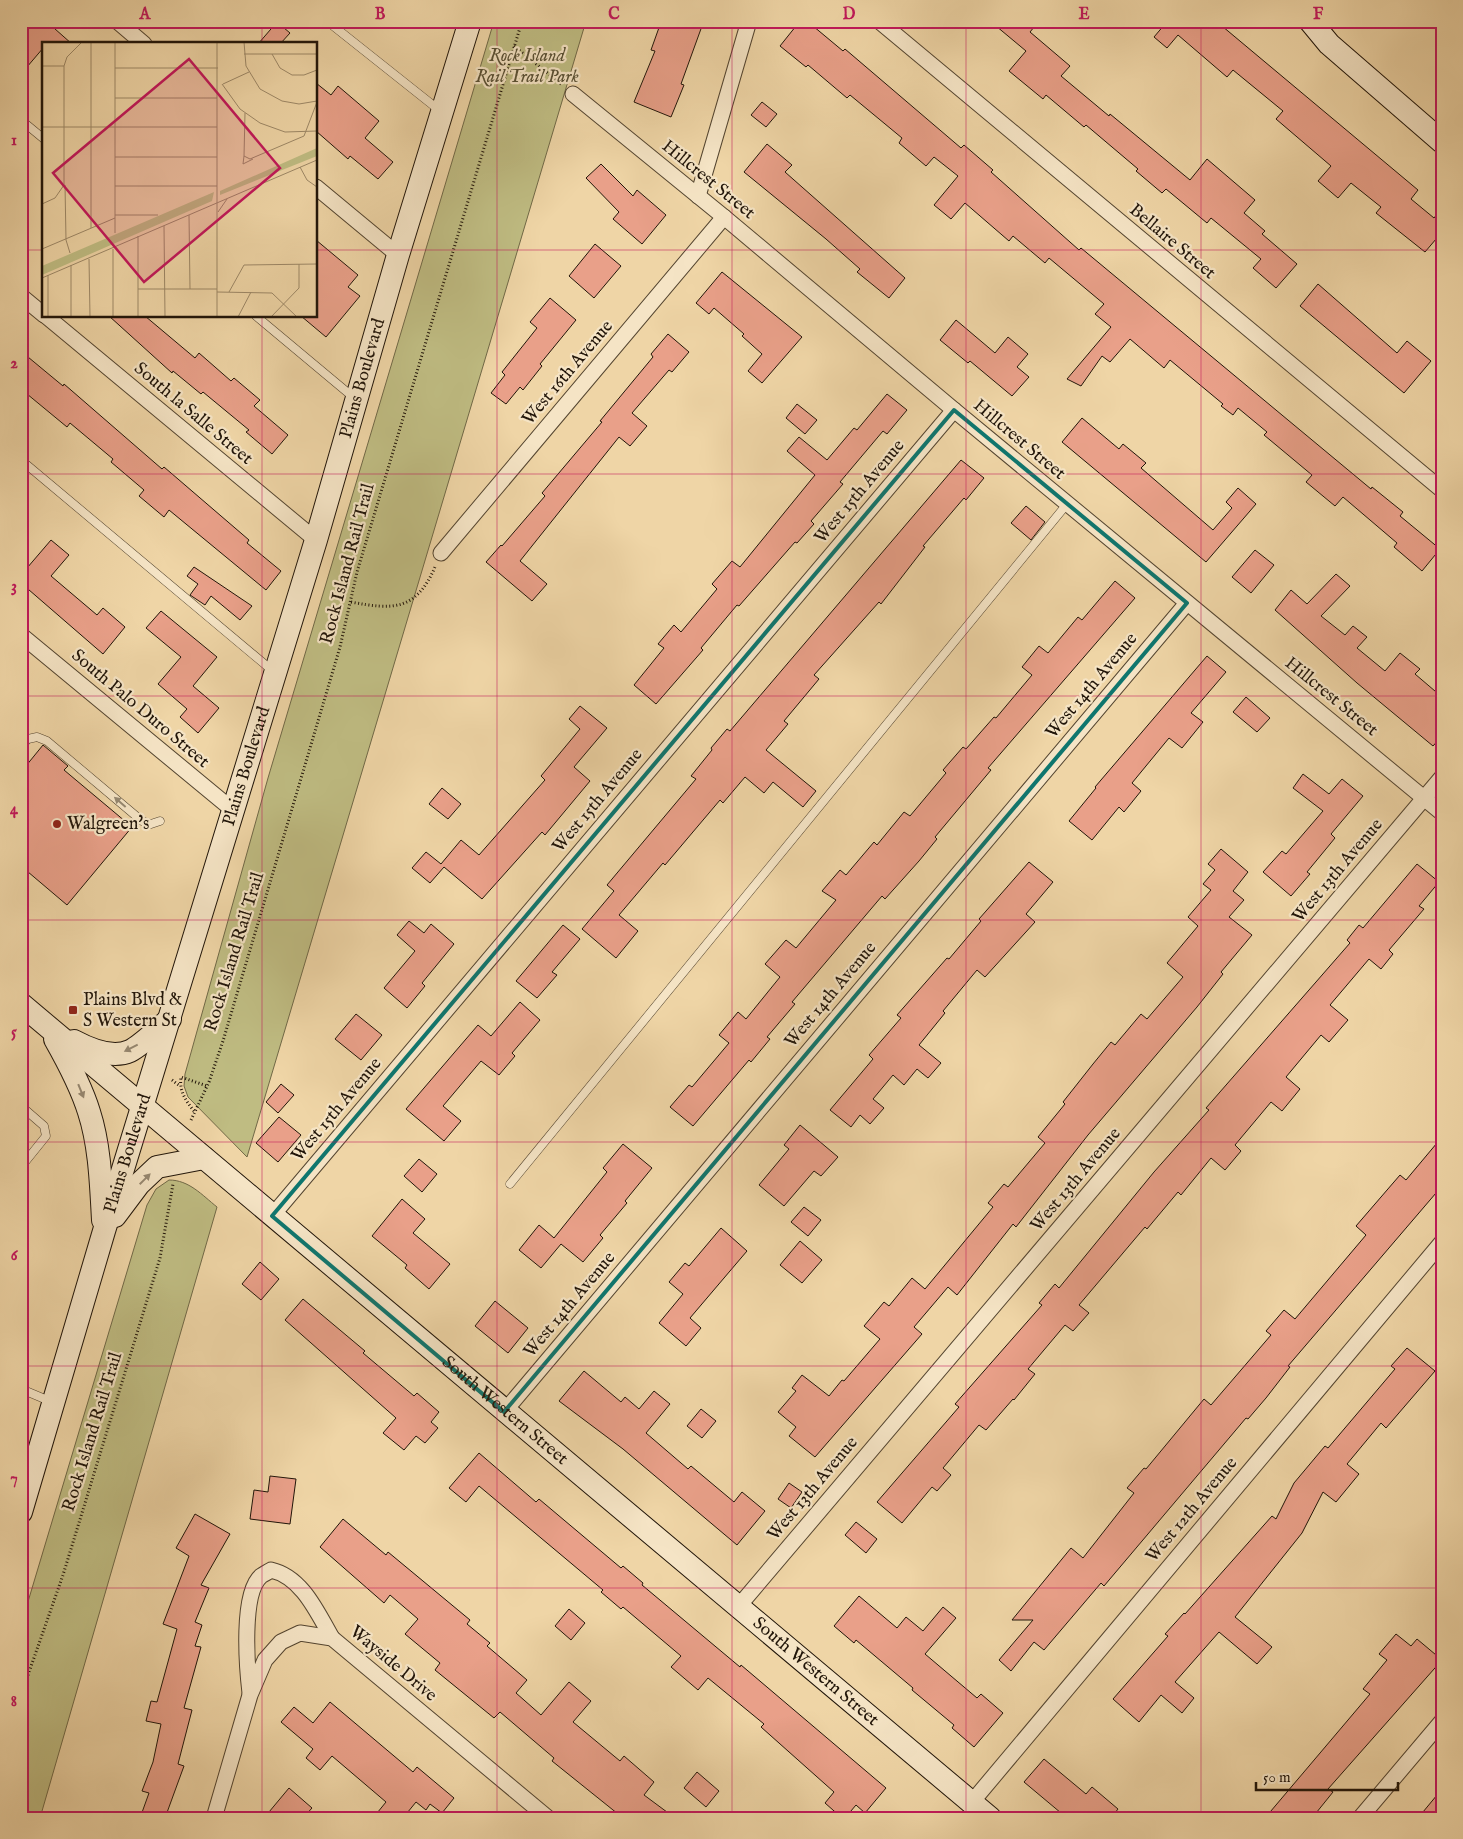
<svg xmlns="http://www.w3.org/2000/svg" width="1463" height="1839" viewBox="0 0 1463 1839" font-family="'IM FELL English',serif">
<rect width="100%" height="100%" fill="#efd5a6"/>
<filter id="stains"><feTurbulence type="fractalNoise" baseFrequency=".004" numOctaves="4"/><feColorMatrix values="0 0 0 0 .2 0 0 0 0 .09 0 0 0 0 .02 0 0 0 .5 -.17"/></filter>
<radialGradient id="worn" r=".72"><stop offset=".6" stop-color="#630" stop-opacity="0"/><stop offset="1" stop-color="#630" stop-opacity=".3"/></radialGradient>
<g fill="#bfbc82" stroke="#706846">
<path d="M494,21H586L247,1157L188,1097L184,1086L185,1074L268,778Z"/>
<path d="M169,1180C189,1180 202,1195 217,1207L40,1818H21V1625L147,1205L156,1189Z"/>
</g>
<g fill="#e9a089" stroke="#211509">
<path d="M27,21H46L72,44H44V47L21,74V28Z"/>
<path d="M676,21H689L702,26L681,84L684,85L671,117L634,102L655,51L651,50L661,22L674,27Z"/>
<path d="M800,21H807L843,51L845,49L961,148L964,145L993,170L991,172L1079,250L1081,248L1371,489L1372,487L1403,512L1400,516L1440,549L1422,571L1394,547L1397,543L1343,497L1335,506L1306,482L1312,475L1264,435L1267,432L1238,408L1233,415L1221,406L1223,404L1170,360L1164,368L1130,339L1110,362L1102,356L1081,386L1067,379L1111,327L1095,314L1104,304L1049,258L1045,263L1013,236L1009,241L965,203L951,219L934,205L958,176L934,157L926,166L899,143L902,138L850,95L847,98L808,65L806,67L780,46Z"/>
<path d="M990,21H1039L1030,32L1070,66L1061,76L1109,116L1110,114L1190,180L1207,159L1255,200L1244,213L1265,231L1262,234L1297,264L1276,288L1253,268L1261,259L1211,218L1207,223L1166,189L1162,193L1136,171L1138,169L1086,125L1084,127L1046,95L1043,99L1009,71L1026,51Z"/>
<path d="M1162,21H1216L1418,190L1411,199L1434,218L1442,208V232L1425,252L1376,213L1381,207L1351,183L1338,198L1318,181L1331,166L1276,119L1283,111L1233,70L1227,77L1178,35L1167,48L1154,37L1165,24Z"/>
<path d="M277,22L290,33L280,44H258Z"/>
<path d="M316,83L331,95L338,86L379,121L365,138L393,162L378,179L350,156L348,159L316,131Z"/>
<path d="M762,102L777,114L766,127L751,115Z"/>
<path d="M767,144L792,165L785,172L905,278L889,298L857,272L860,269L826,239L744,172Z"/>
<path d="M601,164L633,196L637,190L666,215L642,244L613,219L619,212L586,178Z"/>
<path d="M316,240L358,275L348,287L360,296L326,337L301,316H316Z"/>
<path d="M595,244L621,266L594,298L569,276Z"/>
<path d="M722,272L802,337L762,383L748,371L762,354L742,336L744,334L714,308L709,314L696,303Z"/>
<path d="M1318,284L1397,353L1407,341L1431,361L1404,393L1300,306Z"/>
<path d="M550,298L576,320L540,364L542,366L523,390L520,387L506,404L491,393L505,375L502,372L537,328L530,322Z"/>
<path d="M109,316H145L195,358L199,353L231,381L234,378L260,400L254,406L288,435L272,454L246,432L249,430L203,392L201,394L173,371L172,373Z"/>
<path d="M956,320L995,353L1008,337L1028,354L1017,367L1029,377L1012,396L970,361L968,363L940,340Z"/>
<path d="M668,334L689,352L672,372L669,370L632,413L647,426L630,446L619,437L520,561L547,584L532,601L486,562L501,545L502,546L545,496L542,493L602,422L600,421L653,357L651,354Z"/>
<path d="M28,357L63,386L64,384L162,469L164,467L249,540L247,543L281,571L266,590L169,510L164,517L139,496L144,490L111,462L113,459L70,423L67,427L21,389V365Z"/>
<path d="M887,394L907,410L887,434L883,431L840,482L843,484L811,521L814,524L797,543L795,542L739,606L737,605L701,648L703,650L656,704L634,685L664,648L658,644L674,625L681,632L717,589L712,584L732,561L740,567L815,475L787,451L799,437L827,460L854,428L857,430Z"/>
<path d="M797,404L817,420L805,434L786,418Z"/>
<path d="M1082,418L1119,449L1123,444L1146,463L1141,468L1213,530L1232,508L1226,502L1238,488L1256,504L1206,562L1062,442Z"/>
<path d="M961,460L984,478L966,500L964,498L923,546L925,547L881,604L879,602L814,675L819,679L784,721L788,724L766,750L816,791L803,807L773,782L764,793L745,777L723,803L720,800L665,865L663,863L619,915L638,931L616,958L582,929L614,891L607,885L696,779L691,776L712,750L711,748L727,729L730,731Z"/>
<path d="M1026,506L1045,522L1031,540L1011,523Z"/>
<path d="M51,540L69,555L51,576L97,615L103,608L125,627L103,654L21,583V575Z"/>
<path d="M1255,550L1274,565L1251,593L1232,577Z"/>
<path d="M194,567L252,606L240,620L211,596L205,605L190,595L198,584L187,576Z"/>
<path d="M1336,574L1350,586L1321,616L1345,635L1353,626L1367,637L1357,648L1385,671L1400,653L1420,669L1415,674L1442,697V736L1433,746L1357,683L1275,610L1291,590L1307,604Z"/>
<path d="M1115,581L1135,598L988,768L991,770L935,837L937,839L919,861L885,899L882,896L792,1002L795,1004L767,1037L770,1039L751,1062L749,1060L693,1126L670,1107L689,1085L692,1087L729,1043L719,1035L738,1012L746,1019L780,977L765,964L786,940L796,948L836,900L822,891L840,870L846,875L874,842L877,845L904,812L910,816L946,773L943,770L963,747L966,749L994,717L996,718L1032,675L1022,667L1039,646L1048,653L1078,617L1082,620Z"/>
<path d="M161,611L217,657L193,686L219,708L198,733L180,717L187,709L158,684L181,657L146,628Z"/>
<path d="M1207,656L1226,672L1191,713L1203,722L1182,748L1169,738L1132,783L1141,791L1124,812L1119,807L1092,840L1069,821L1096,788L1095,787Z"/>
<path d="M1246,697L1270,718L1257,732L1233,712Z"/>
<path d="M580,706L607,728L574,767L590,781L545,835L542,832L482,899L444,867L430,883L412,868L426,852L441,864L461,840L479,855L545,780L541,776L580,729L569,719Z"/>
<path d="M43,745L68,766L64,770L132,827L67,905L21,866V772Z"/>
<path d="M1303,774L1329,794L1342,779L1363,796L1331,834L1335,838L1307,872L1310,874L1291,896L1263,872L1282,851L1286,854L1323,811L1293,788Z"/>
<path d="M442,788L461,804L448,819L429,804Z"/>
<path d="M1221,849L1248,872L1233,891L1244,900L1229,917L1252,935L1221,972L1223,974L1197,1007L1088,1135L1016,1227L1013,1224L957,1295L948,1287L914,1327L922,1334L815,1457L789,1436L796,1427L778,1412L796,1391L792,1388L802,1375L829,1396L842,1380L844,1381L880,1339L864,1326L884,1302L889,1306L912,1278L925,1289L993,1207L988,1203L1004,1184L1008,1187L1045,1143L1038,1137L1065,1104L1063,1102L1093,1064L1111,1042L1115,1045L1141,1014L1147,1019L1183,977L1167,963L1198,926L1188,917L1211,890L1203,884L1215,870L1208,864Z"/>
<path d="M1029,862L1053,882L1026,914L1035,922L985,977L977,970L943,1011L945,1013L919,1045L941,1063L928,1078L917,1069L904,1085L893,1075L873,1099L884,1108L870,1124L860,1115L851,1127L830,1110L873,1059L869,1055L901,1018L897,1015L947,958L949,959L981,921L979,919Z"/>
<path d="M1417,864L1439,882L1419,906L1424,909L1389,950L1393,954L1381,969L1369,959L1330,1005L1348,1020L1329,1042L1321,1035L1286,1077L1300,1089L1282,1111L1271,1102L1235,1145L1241,1151L1225,1170L1211,1158L1181,1195L1178,1192L1147,1229L1145,1227L1079,1305L1089,1313L1073,1331L1065,1325L1028,1369L1035,1374L1014,1400L1013,1399L986,1430L979,1425L943,1468L951,1475L937,1491L932,1487L902,1523L877,1502L959,1407L955,1404L1042,1305L1039,1303L1055,1284L1059,1288L1154,1172L1209,1110L1206,1108L1350,943L1347,940L1359,925L1363,928Z"/>
<path d="M409,921L424,933L431,924L454,944L422,983L425,986L407,1008L384,988L415,951L397,935Z"/>
<path d="M563,925L580,939L552,972L557,975L537,998L516,981Z"/>
<path d="M520,1002L540,1020L512,1053L515,1056L499,1075L481,1061L443,1106L461,1121L444,1141L406,1109L478,1025L491,1036Z"/>
<path d="M356,1014L382,1035L361,1060L335,1039Z"/>
<path d="M281,1084L294,1095L278,1113L266,1102Z"/>
<path d="M279,1117L301,1135L278,1162L256,1143Z"/>
<path d="M800,1125L838,1157L821,1176L814,1171L784,1206L759,1185L789,1149L784,1145Z"/>
<path d="M1442,1137V1186L1288,1366L1290,1367L1266,1398L1248,1419L1246,1418L1104,1586L1101,1583L1044,1650L1034,1642L1011,1671L999,1660L1033,1620H1012L1071,1548L1083,1558L1134,1493L1127,1488L1144,1468L1146,1469L1204,1399L1211,1405L1271,1335L1266,1331L1284,1310L1295,1319L1366,1235L1356,1226L1400,1175L1406,1180Z"/>
<path d="M623,1144L652,1168L625,1201L627,1203L600,1235L603,1238L583,1262L561,1244L541,1268L519,1250L539,1225L554,1238L607,1172L603,1168Z"/>
<path d="M419,1159L437,1174L422,1192L404,1176Z"/>
<path d="M402,1199L425,1219L413,1233L450,1264L429,1289L405,1268L407,1265L372,1236Z"/>
<path d="M804,1207L821,1220L808,1236L791,1222Z"/>
<path d="M721,1228L747,1251L690,1318L701,1328L686,1346L659,1323L683,1294L669,1282L685,1263L689,1266Z"/>
<path d="M800,1241L822,1260L802,1283L780,1265Z"/>
<path d="M260,1262L279,1279L261,1300L242,1284Z"/>
<path d="M303,1299L365,1351L363,1353L414,1396L417,1393L439,1412L431,1422L438,1428L425,1443L416,1436L404,1450L383,1433L396,1418L285,1320Z"/>
<path d="M495,1301L528,1328L508,1353L475,1326Z"/>
<path d="M1407,1348L1435,1371L1386,1428L1381,1423L1347,1464L1359,1474L1336,1502L1323,1492L1302,1533L1235,1617L1272,1647L1257,1664L1219,1632L1175,1682L1194,1698L1182,1713L1161,1695L1139,1722L1113,1699L1168,1636L1165,1634L1184,1613L1185,1614L1272,1516L1276,1519L1294,1483L1325,1446L1328,1448L1395,1369L1391,1366Z"/>
<path d="M584,1371L621,1402L625,1397L639,1409L654,1391L670,1404L646,1433L688,1469L691,1466L734,1502L742,1492L765,1511L737,1545L623,1449L559,1401Z"/>
<path d="M701,1409L716,1421L702,1438L687,1426Z"/>
<path d="M479,1453L536,1502L539,1499L621,1568L623,1566L643,1583L642,1585L740,1667L741,1665L886,1788L865,1813L856,1805L845,1818H842L825,1803L834,1792L761,1727L764,1724L708,1678L698,1690L671,1667L681,1656L623,1607L621,1609L601,1592L603,1590L479,1486L466,1502L449,1488Z"/>
<path d="M270,1476L296,1479L290,1524L250,1519L254,1490L268,1492Z"/>
<path d="M789,1483L802,1492L791,1508L778,1499Z"/>
<path d="M195,1514L230,1534L201,1585L209,1588L195,1622L202,1625L195,1646L201,1647L184,1708L192,1710L178,1764L184,1766L165,1818H140L149,1793L142,1791L153,1762L161,1724L146,1721L151,1701L157,1702L177,1629L163,1624L189,1556L176,1548Z"/>
<path d="M343,1519L386,1555L388,1552L470,1620L467,1624L490,1643L487,1646L527,1680L516,1693L541,1715L569,1682L591,1701L573,1722L620,1761L624,1756L654,1782L644,1795L675,1818H623L552,1761L554,1758L500,1712L494,1718L435,1670L440,1663L405,1634L418,1619L390,1595L384,1603L320,1547Z"/>
<path d="M856,1522L877,1539L866,1553L845,1535Z"/>
<path d="M859,1596L897,1628L906,1617L923,1631L943,1607L956,1618L925,1654L977,1698L981,1694L1003,1713L974,1747L952,1728L954,1725L912,1690L913,1688L856,1640L854,1643L834,1626Z"/>
<path d="M569,1609L585,1623L571,1640L555,1626Z"/>
<path d="M1396,1634L1411,1646L1417,1639L1442,1660L1328,1789L1333,1792L1312,1818H1265L1370,1694L1363,1689L1387,1660L1379,1654Z"/>
<path d="M330,1702L413,1772L417,1767L454,1798L442,1813L430,1804L426,1810L416,1802L403,1818H373L386,1802L332,1756L320,1770L306,1758L313,1749L281,1722L294,1707L313,1723Z"/>
<path d="M1044,1759L1086,1794L1092,1787L1118,1809L1111,1818H1067L1024,1782Z"/>
<path d="M697,1772L719,1791L706,1807L684,1788Z"/>
<path d="M289,1788L312,1808L303,1818H264Z"/>
<path d="M1442,1789V1818H1418Z"/>
</g>
<g fill="none" stroke-linecap="round" stroke-linejoin="round">
<defs>
<g id="lane">
<path d="M327,21L439,110"/>
<path d="M21,120L44,139"/>
<path d="M256,316L353,397"/>
<path d="M21,460L274,672"/>
<path d="M21,746L28,739L37,737L47,741L142,821L151,824L160,821"/>
<path d="M21,1106L44,1126L46,1136L21,1167"/>
<path d="M510,1184L1067,504"/>
<path d="M21,1389L52,1402"/>
</g>
<g id="street">
<path d="M117,21L144,44"/>
<path d="M879,21L1442,490"/>
<path d="M573,94L724,217L954,410L1442,813"/>
<path d="M316,187L398,255"/>
<path d="M698,196L749,21"/>
<path d="M21,296L44,315"/>
<path d="M46,316L316,540"/>
<path d="M441,553L724,217"/>
<path d="M21,635L234,811"/>
<path d="M272,1216L954,410"/>
<path d="M504,1412L1187,603"/>
<path d="M738,1607L1442,777"/>
<path d="M250,1693C247,1668 241,1593 261,1576C264,1574 268,1572 271,1570C302,1577 317,1612 332,1638"/>
<path d="M972,1802L1442,1242"/>
<path d="M214,1818L250,1695L265,1660L281,1642L300,1633L332,1638L548,1818"/>
<path d="M1360,1818L1442,1721"/>
</g>
<g id="secondary">
<path d="M1310,21L1329,44L1442,142"/>
<path id="s1" d="M21,1004L990,1818"/>
<path d="M55,1039C68,1062 81,1086 89,1112C100,1146 101,1185 103,1220"/>
<path d="M74,1041C89,1049 112,1059 130,1051C142,1045 159,1028 170,1019"/>
<path d="M115,1216L139,1184L157,1167L204,1158"/>
<path id="s2" d="M21,1512L104,1231L316,540L398,255L470,21"/>
</g>
</defs>
<use href="#lane" stroke="#544530" stroke-width="9"/>
<use href="#street" stroke="#544530" stroke-width="17"/>
<use href="#secondary" stroke="#211509" stroke-width="24"/>
<g stroke="#211509" stroke-width="3" stroke-dasharray="1 2.5" stroke-linecap="butt">
<path d="M514,46L561,84"/>
<path d="M351,602C393,610 416,611 435,567"/>
<path d="M172,1080L180,1086"/>
<path d="M194,1111C186,1101 179,1091 181,1077L207,1086"/>
<path d="M191,1120L209,1082L223,1041L340,647L357,572L522,21"/>
<path d="M21,1695L63,1575L160,1258L173,1184"/>
</g>
<use href="#lane" stroke="#f5e4c5" stroke-width="8"/>
<use href="#street" stroke="#f5e4c5" stroke-width="15"/>
<use href="#secondary" stroke="#f5e4c5" stroke-width="22"/>
</g>
<defs><path id="oneway-solid" d="M-6-.8H1V-3.2L6.5 0L1 3.2V.8H-6Z" transform="scale(1.25)"/></defs>
<g fill="#968770">
<use href="#oneway-solid" transform="translate(120 802) rotate(-139)"/>
<use href="#oneway-solid" transform="translate(131 1048) rotate(153)"/>
<use href="#oneway-solid" transform="translate(81 1091) rotate(68)"/>
<use href="#oneway-solid" transform="translate(145 1179) rotate(-45)"/>
</g>
<path fill="none" stroke="#0f766e" stroke-width="4" stroke-linejoin="round" d="M954,410L1187,603L504,1412L272,1216Z"/>
<path fill="none" stroke="#c2185b" stroke-width="1" stroke-opacity="0.55" d="M262,21V44M497,21V1818M732,21V1818M966,21V1818M1201,21V1818M21,250H44M316,250H1442M262,316V1818M21,474H1442M21,696H1442M21,920H1442M21,1142H1442M21,1366H1442M21,1588H1442"/>
<g fill="#8f2418" stroke="#f5e4c5" stroke-width="2">
<circle cx="57" cy="824" r="5"/>
<rect x="68" y="1005" width="10" height="10" rx="2.5"/>
</g>
<g text-anchor="middle" dominant-baseline="central" stroke-width="4.5" stroke-linejoin="round" paint-order="stroke">
<g font-size="18" font-style="italic" fill="#584f33" stroke="#f5e4c5">
<text x="527" y="56">Rock Island<tspan x="527" dy="21">Rail Trail Park</tspan></text>
</g>
<g font-size="18" fill="#211509" stroke="#f5e4c5">
<text transform="translate(708 180) rotate(39)">Hillcrest Street</text>
<text transform="translate(1172 242) rotate(40)">Bellaire Street</text>
<text transform="translate(568 373) rotate(-50)">West 16th Avenue</text>
<text stroke="none"><textPath href="#s2" startOffset="1184">Plains Boulevard</textPath></text>
<text transform="translate(193 414) rotate(40)">South la Salle Street</text>
<text transform="translate(1019 440) rotate(40)">Hillcrest Street</text>
<text transform="translate(860 492) rotate(-50)">West 15th Avenue</text>
<text transform="translate(348 564) rotate(-75)">Rock Island Rail Trail</text>
<text transform="translate(1092 686) rotate(-50)">West 14th Avenue</text>
<text transform="translate(1331 697) rotate(39)">Hillcrest Street</text>
<text transform="translate(140 709) rotate(40)">South Palo Duro Street</text>
<text stroke="none"><textPath href="#s2" startOffset="779">Plains Boulevard</textPath></text>
<text transform="translate(598 801) rotate(-50)">West 15th Avenue</text>
<text transform="translate(1338 871) rotate(-50)">West 13th Avenue</text>
<text transform="translate(235 952) rotate(-73)">Rock Island Rail Trail</text>
<text transform="translate(831 995) rotate(-50)">West 14th Avenue</text>
<text transform="translate(337 1110) rotate(-50)">West 15th Avenue</text>
<text stroke="none"><textPath href="#s2" startOffset="374">Plains Boulevard</textPath></text>
<text transform="translate(1076 1180) rotate(-50)">West 13th Avenue</text>
<text transform="translate(570 1305) rotate(-50)">West 14th Avenue</text>
<text stroke="none"><textPath href="#s1" startOffset="632">South Western Street</textPath></text>
<text transform="translate(93 1432) rotate(-73)">Rock Island Rail Trail</text>
<text transform="translate(813 1489) rotate(-50)">West 13th Avenue</text>
<text transform="translate(1192 1510) rotate(-50)">West 12th Avenue</text>
<text transform="translate(393 1664) rotate(40)">Wayside Drive</text>
<text stroke="none"><textPath href="#s1" startOffset="1038">South Western Street</textPath></text>
</g>
<g font-size="18" fill="#211509" stroke="#f5e4c5" text-anchor="start">
<text x="67" y="824">Walgreen's</text>
<text x="83" y="1000">Plains Blvd &amp;<tspan x="83" dy="21">S Western St</tspan></text>
</g>
</g>
<g transform="translate(42 42)">
<rect width="275" height="275" fill="#efd5a6"/>
<path d="M275,106V114L178,153V149ZM172,150L170,159L0,233V224Z" fill="#bfbc82"/>
<path fill="none" stroke="#9d8867" stroke-width="1" d="M49,0V186M73,0V191M202,0L204,24L218,47L240,59L257,62L275,59M202,12H275M230,12L238,26L250,33H262L275,28M0,24H22M73,26H176M180,42L198,67L218,81L243,90L275,89M181,42L207,30M73,56H175M203,71L202,114L208,117L262,94L275,60M0,85H175M202,114L201,122L211,117M73,115H175M258,125L265,138L275,145M23,143L24,198L28,211M73,144H175M0,162L13,156L22,143V24L25,15L40,0M176,170L185,157M73,173H116M147,173L148,247M122,184L123,275M96,194V275M0,207L73,176M71,207V275M47,217L48,275M29,223V275M6,233V275M0,236L275,118M96,247H175M175,250L230,251L255,275M187,250L202,223L275,222M175,275V0M196,275L209,250M229,275L257,246V222"/>
<path fill="#c2185b" fill-opacity="0.15" stroke="#c2185b" stroke-width="2.5" d="M147,17L238,126L102,240L11,131Z"/>
<rect width="275" height="275" fill="none" stroke="#211509" stroke-width="2.5"/>
</g>
<rect width="1463" height="1839" fill="none" stroke="#efd5a6" stroke-width="55"/>
<path d="M1256 1782v8h142v-8" fill="none" stroke="#211509" stroke-width="2.5"/>
<text x="1263" y="1782" font-size="15" fill="#211509" stroke="#f5e4c5" stroke-width="4" paint-order="stroke">50 m</text>
<rect x="28" y="28" width="1408" height="1784" fill="none" stroke="#c2185b" stroke-width="2"/>
<g font-size="16" text-anchor="middle" font-weight="bold" fill="#c2185b">
<text x="145" y="19">A</text>
<text x="380" y="19">B</text>
<text x="614" y="19">C</text>
<text x="849" y="19">D</text>
<text x="1084" y="19">E</text>
<text x="1318" y="19">F</text>
<text x="14" y="145">1</text>
<text x="14" y="368">2</text>
<text x="14" y="591">3</text>
<text x="14" y="814">4</text>
<text x="14" y="1037">5</text>
<text x="14" y="1260">6</text>
<text x="14" y="1483">7</text>
<text x="14" y="1706">8</text>
</g>
<rect width="100%" height="100%" filter="url(#stains)"/>
<rect width="100%" height="100%" fill="url(#worn)"/>
</svg>
